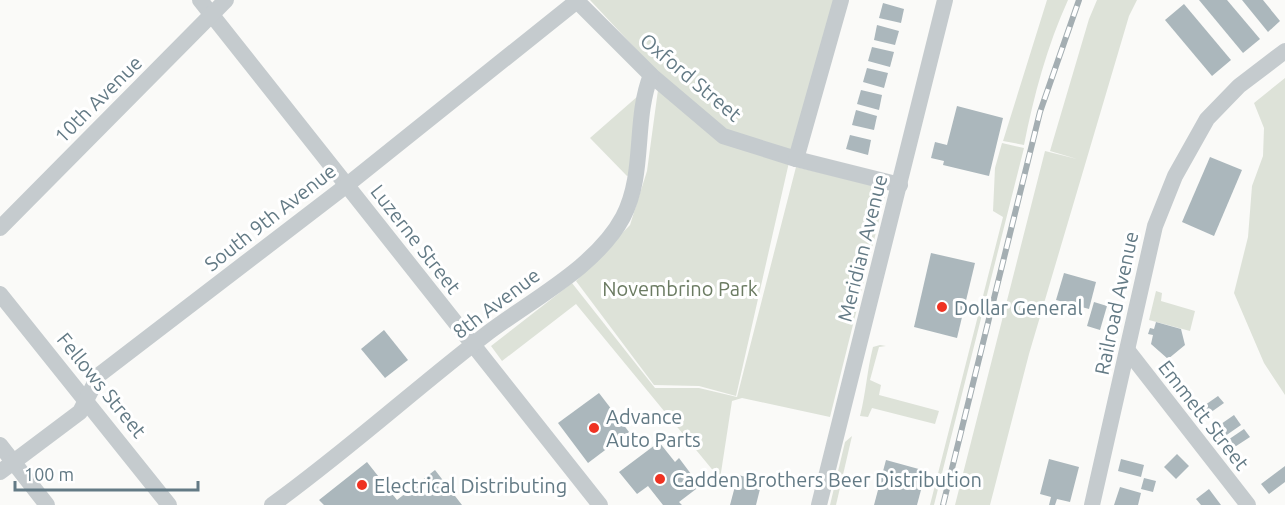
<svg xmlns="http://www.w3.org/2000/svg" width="1285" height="505" viewBox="0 0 1285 505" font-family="Ubuntu,sans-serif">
<rect width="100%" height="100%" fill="#fafaf8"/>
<g fill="#dde2d8">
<path d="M590,0H835L792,149L736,396L699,386L654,385L576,281L630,225L647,171L660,75Z"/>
<path d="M1047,0H1068C1047,46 1034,95 1024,145L1003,141Z"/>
<path d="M1097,0H1137L1129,16L1029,354L990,505H955L1045,151L1077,159L1050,151L1089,19Z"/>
<path d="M1285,78V395L1264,363L1234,293L1248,237L1252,186L1263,156L1264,128L1254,103Z"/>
<path d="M638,96L629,175L627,176L590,138Z"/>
<path d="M1002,143L1024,148L934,505H930L1003,217L993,211L995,168Z"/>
<path d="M796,167L887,188L830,417L742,398L732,401L720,479L576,304L502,361L491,346L572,283L655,388H699L737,397Z"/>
<path d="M1156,291L1162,293L1161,301L1195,311L1190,331L1149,320Z"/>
<path d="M880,345L886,346L879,347L870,380L881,385L879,395L939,411L935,424L872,408L868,417L860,416C866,393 867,370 873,347Z"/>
<path d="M852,436L836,505H830L845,442Z"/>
</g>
<g fill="#abb7bc">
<path d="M1199,0H1227L1260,39L1243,53Z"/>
<path d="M1242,0H1263L1280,21L1268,32Z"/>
<path d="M883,3L904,9L901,23L879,18Z"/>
<path d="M1184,4L1231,60L1212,76L1165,20Z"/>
<path d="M877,25L899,31L895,45L874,40Z"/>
<path d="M872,47L894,52L890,67L868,61Z"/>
<path d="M867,68L888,73L884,88L863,82Z"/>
<path d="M861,90L882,95L879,110L857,104Z"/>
<path d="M957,106L1003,118L989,176L943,165L944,161L931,158L935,142L947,145Z"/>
<path d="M856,110L877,116L874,130L852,125Z"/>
<path d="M850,135L871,140L868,155L846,149Z"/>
<path d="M1210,157L1242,170L1214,236L1182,222Z"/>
<path d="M931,253L975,263L957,338L914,327Z"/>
<path d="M1064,273L1096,282L1089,309L1056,300Z"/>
<path d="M1094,302L1107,306L1100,330L1087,326Z"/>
<path d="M1156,322L1181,329L1185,345L1168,359L1151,344L1153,335L1148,334L1150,328L1154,329Z"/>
<path d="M384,330L408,360L385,378L361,349Z"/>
<path d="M599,393L629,432L588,463L558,423Z"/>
<path d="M1218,396L1224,403L1200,420L1195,412Z"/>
<path d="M1234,415L1241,425L1218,441L1211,431Z"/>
<path d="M1244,429L1250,437L1227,452L1222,444Z"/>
<path d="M659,442L675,462L679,458L700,486L679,502L682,505H663L648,486L637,494L619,472Z"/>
<path d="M1177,454L1189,466L1176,479L1164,467Z"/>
<path d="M1049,459L1079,467L1070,502L1057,499L1055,505H1049L1051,497L1040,494Z"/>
<path d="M1121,459L1144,465L1141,477L1118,471Z"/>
<path d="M886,460L926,471L917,505H874Z"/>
<path d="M367,462L397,500L435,470L462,505H324L319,500Z"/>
<path d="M1285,466V482L1269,494L1261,484Z"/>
<path d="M738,475L762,481L756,505H730Z"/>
<path d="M1144,478L1156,481L1153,492L1141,489Z"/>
<path d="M1120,487L1141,493L1138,505H1114Z"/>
<path d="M1209,489L1221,505H1201L1196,499Z"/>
</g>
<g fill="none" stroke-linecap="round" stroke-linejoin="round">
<g stroke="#c5cbce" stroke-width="16">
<path d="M200,0L600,505"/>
<path d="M576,0L651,75L723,136L796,159L900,185"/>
<path d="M796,159L841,0"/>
<path d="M0,228L226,0"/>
<path d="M0,294L169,505"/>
<path d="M1128,351L1248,505"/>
<path d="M0,445L47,505"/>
<path d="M0,472L80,412L99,375L347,185L577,1"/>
<path d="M272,505C347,451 416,388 489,332C533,299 597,266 623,217C646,173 633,120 651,75"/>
<path d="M819,505L945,0"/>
<path d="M1092,505L1155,226L1175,176L1207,119L1239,86L1285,51"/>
</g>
<defs>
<path id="rail" d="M943,505L1040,112L1079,0"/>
</defs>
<use href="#rail" stroke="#a4aeb2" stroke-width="6"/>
<use href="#rail" stroke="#fff" stroke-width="4" stroke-dasharray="11" stroke-linecap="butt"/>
</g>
<g fill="#ef3222" stroke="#fff" stroke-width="2">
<circle cx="942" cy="307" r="6"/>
<circle cx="594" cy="428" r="6"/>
<circle cx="660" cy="479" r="6"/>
<circle cx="362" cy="485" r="6"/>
</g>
<g text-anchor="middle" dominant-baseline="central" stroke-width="6" stroke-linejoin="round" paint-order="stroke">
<g font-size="20" fill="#637a85" stroke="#fff">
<text transform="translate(691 77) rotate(40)">Oxford Street</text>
<text transform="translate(98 99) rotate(-45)">10th Avenue</text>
<text transform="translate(270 217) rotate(-38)">South 9th Avenue</text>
<text transform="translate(416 239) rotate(52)">Luzerne Street</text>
<text transform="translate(862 248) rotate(-76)">Meridian Avenue</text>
<text transform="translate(496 303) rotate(-37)">8th Avenue</text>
<text transform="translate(1116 303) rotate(-78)">Railroad Avenue</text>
<text transform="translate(102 385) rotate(51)">Fellows Street</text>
<text transform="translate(1204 415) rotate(52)">Emmett Street</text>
</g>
<g font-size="20" fill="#6b7b62" stroke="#fff">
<text x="680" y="288">Novembrino Park</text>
</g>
<g font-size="20" fill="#637a85" stroke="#fff" text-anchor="start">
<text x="954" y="307">Dollar General</text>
<text x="606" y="416">Advance<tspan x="606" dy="23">Auto Parts</tspan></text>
<text x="672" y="479">Cadden Brothers Beer Distribution</text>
<text x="374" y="485">Electrical Distributing</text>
</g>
</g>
<path d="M15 481v9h183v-9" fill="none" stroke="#637a85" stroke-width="3"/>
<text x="24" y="481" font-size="18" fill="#637a85" stroke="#ffffff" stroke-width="4.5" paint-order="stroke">100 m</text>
</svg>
